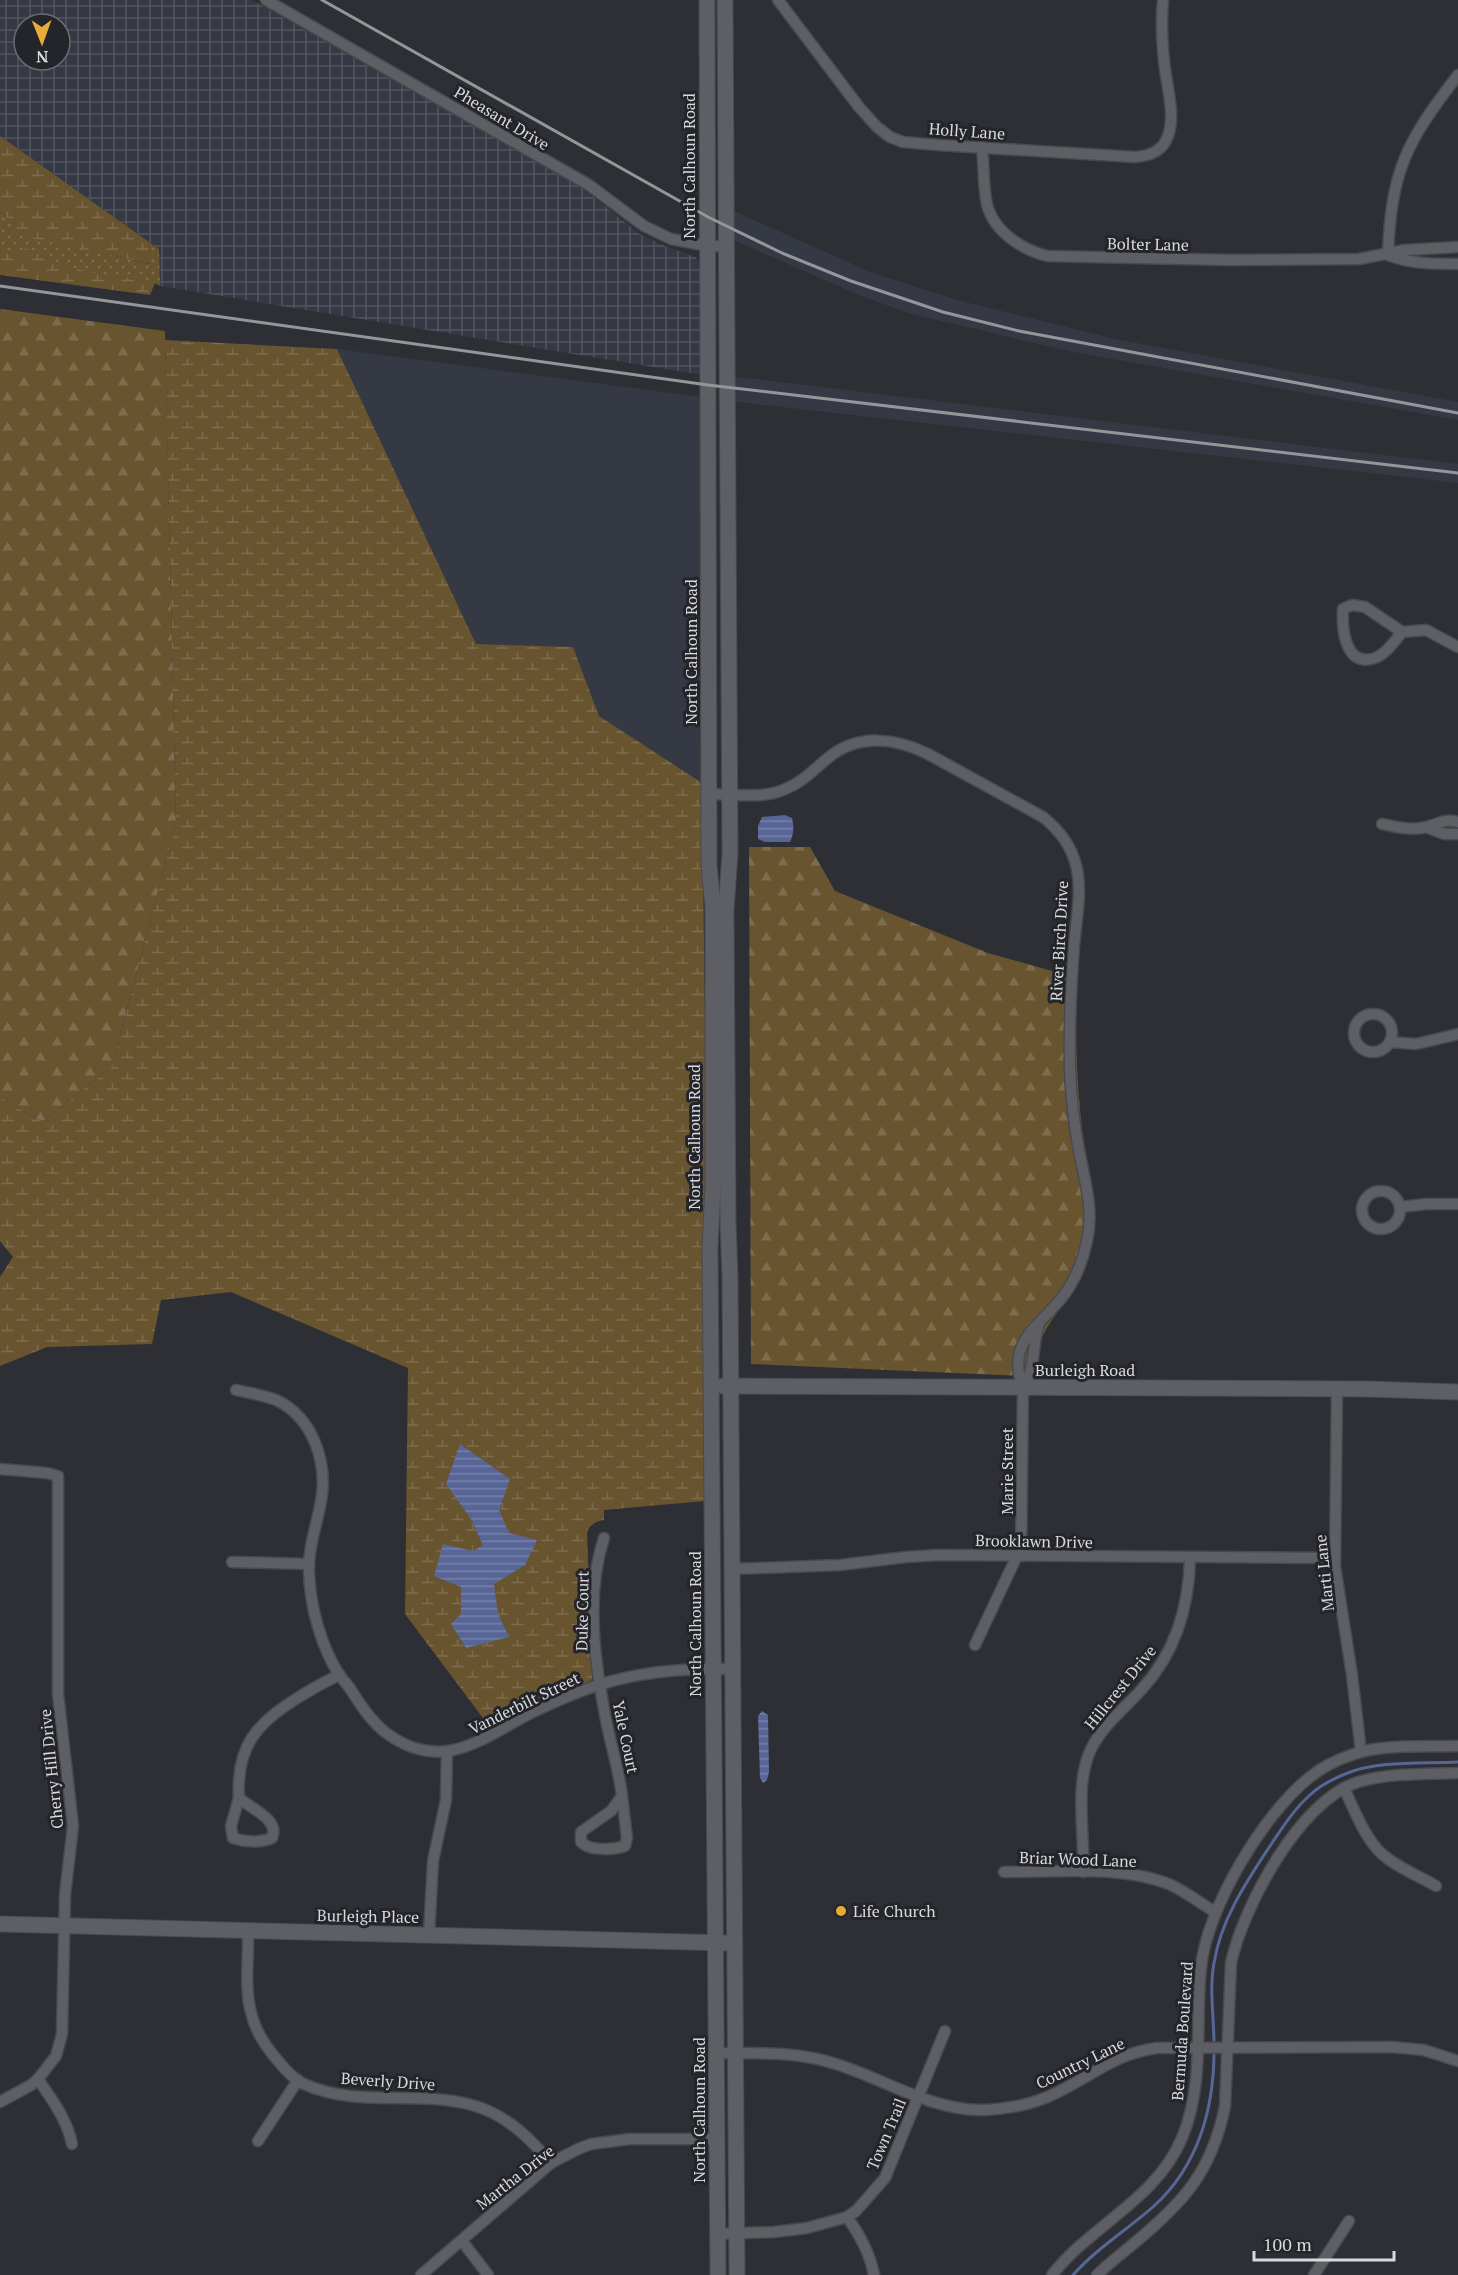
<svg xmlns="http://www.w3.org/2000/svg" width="1458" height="2275" viewBox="0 0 1458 2275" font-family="'PT Serif',serif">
<defs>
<pattern id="industrial-grid" width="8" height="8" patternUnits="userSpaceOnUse" patternTransform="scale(1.5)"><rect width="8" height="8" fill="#353943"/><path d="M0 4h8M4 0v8" fill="none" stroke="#52555e"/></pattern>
<pattern id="grass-dots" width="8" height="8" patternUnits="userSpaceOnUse" patternTransform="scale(1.5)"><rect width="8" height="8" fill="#695430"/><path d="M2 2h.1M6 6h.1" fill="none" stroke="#7e6c4e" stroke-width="1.8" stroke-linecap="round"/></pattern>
<pattern id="forest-firs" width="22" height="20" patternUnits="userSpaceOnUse" patternTransform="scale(1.5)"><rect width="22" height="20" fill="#695430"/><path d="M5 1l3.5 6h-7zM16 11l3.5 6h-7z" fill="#7e6c4e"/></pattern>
<pattern id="wetland-marsh" width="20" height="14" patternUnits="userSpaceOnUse" patternTransform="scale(1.5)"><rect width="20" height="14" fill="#695430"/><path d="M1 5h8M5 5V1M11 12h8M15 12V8" fill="none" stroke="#7e6c4e"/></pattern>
<pattern id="water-rules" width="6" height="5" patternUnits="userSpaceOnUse" patternTransform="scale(1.5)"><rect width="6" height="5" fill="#576697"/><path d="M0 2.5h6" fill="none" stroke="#7682aa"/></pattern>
</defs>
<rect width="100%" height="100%" fill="#2d2f34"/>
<g fill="#353943">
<path d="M734,211L870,272L957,300L1115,339L1458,402V420L1073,352L911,314L859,295L733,240Z"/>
<path d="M337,349L702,397V783L599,716L573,647L476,644Z"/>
<path d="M730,376L1458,464V483L729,401Z"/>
</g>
<path fill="url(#industrial-grid)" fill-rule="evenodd" d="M0,0H252L582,188L640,234L665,246L696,257L701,268L702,375L160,286L159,249L0,136ZM24,24H60V60H24Z"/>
<path fill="url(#grass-dots)" d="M0,212L15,224L10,232L150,264L149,242L159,249L160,286C141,275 120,280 99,275C74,270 49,261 28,248L8,255L0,252Z"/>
<g fill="url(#forest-firs)">
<path d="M0,309L165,331L176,823L112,1067L42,1122L0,1097Z"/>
<path d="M749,847H810L835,891L988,953L1077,978C1075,1026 1076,1072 1081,1120C1086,1167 1103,1208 1089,1256C1086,1265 1082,1277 1077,1285C1062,1310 1040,1327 1038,1356C1037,1368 1038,1372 1049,1377L751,1364Z"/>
</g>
<g fill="url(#wetland-marsh)">
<path d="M0,136L149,242L151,264L9,233L15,224L0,212Z"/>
<path d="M28,248C66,271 105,276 149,280L155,283L150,295L0,275V252L8,254Z"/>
<path d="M165,340L337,349L476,644L573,647L599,716L702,783L707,1186L705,1501L604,1510V1520C596,1521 588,1525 587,1534L593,1678L588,1684L492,1730L405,1614L408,1368L231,1292L161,1300L152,1344L47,1347L0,1366V1277L13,1257L0,1241V1097L42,1122L112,1067L176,823Z"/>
</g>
<g fill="url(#water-rules)">
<path d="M785,815L792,818C794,827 794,833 790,842H765L758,839V826L762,817Z"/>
<path d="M460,1444L510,1479L499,1510L509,1533L537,1540L525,1565L494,1584L498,1614L509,1637L466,1648L451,1624L461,1614V1587L434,1576L443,1544L473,1551L483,1545L471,1519L446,1484Z"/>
<path d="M762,1711L768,1715L769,1772L767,1780L763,1783L760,1778L758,1716Z"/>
</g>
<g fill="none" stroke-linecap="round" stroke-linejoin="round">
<g stroke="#576697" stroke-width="3">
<path d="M1214,2045C1214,2017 1209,1990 1214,1963C1221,1920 1245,1884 1268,1849C1281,1830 1293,1810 1310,1795C1319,1786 1333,1779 1345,1774C1379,1760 1422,1764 1458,1762"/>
<path d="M1073,2275C1097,2248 1127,2230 1154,2206C1198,2166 1214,2109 1214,2051"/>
</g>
<defs>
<g id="street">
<path d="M266,0L589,185L644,226L671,239L708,246H727"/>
<path d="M778,0L859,107L877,127L890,137L903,142L938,145L1135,157C1150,156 1163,151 1168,136C1176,114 1166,84 1164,61C1162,41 1161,20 1163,0"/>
<path d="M982,147C984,164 983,182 986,199C990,229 1020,249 1047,256L1229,260L1359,259L1405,250L1458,247"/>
<path d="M1388,255C1391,170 1407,141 1458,75"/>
<path d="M1388,255C1411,264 1434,264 1458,264"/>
<path d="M1402,632C1394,642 1384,657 1371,659C1344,665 1342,626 1343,609L1352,605L1365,607L1402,632L1426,630L1458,647"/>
<path d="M709,794C733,794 761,799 783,790C802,783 813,770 828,758C858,733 896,738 928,754L1043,817C1060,831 1072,846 1077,869C1082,894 1076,921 1074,946C1071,987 1069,1028 1070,1069C1071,1096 1074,1124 1079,1151C1085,1181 1094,1211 1087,1241C1083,1260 1075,1280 1064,1295C1040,1326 1005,1343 1023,1387L1021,1556"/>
<path d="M1382,824C1396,827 1412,831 1426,827C1438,824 1445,818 1458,822"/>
<path d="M1426,827L1444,834H1458"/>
<circle cx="1373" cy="1033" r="19"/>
<path d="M1390,1042L1416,1044L1458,1034"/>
<circle cx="1381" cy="1210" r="19"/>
<path d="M1400,1207L1426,1204H1458"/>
<path d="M1023,1387C1036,1369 1032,1345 1039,1324"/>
<path d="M1337,1389L1335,1566L1352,1675L1361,1752"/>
<path d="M236,1390C250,1393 263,1395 276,1400C313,1417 328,1463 321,1501C317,1525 308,1547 309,1572C310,1606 321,1647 340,1676C344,1681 348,1685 351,1690C361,1706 373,1724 389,1735C444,1773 482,1738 531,1713C554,1702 578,1691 602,1684C644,1671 689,1668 733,1669"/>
<path d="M0,1469L47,1473L58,1476V1694L73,1826L65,1895L62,2034L56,2056L38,2079L31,2085L0,2102"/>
<path d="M604,1538C585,1595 595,1663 606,1720C611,1746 619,1770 622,1796"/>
<path d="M232,1562L309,1564"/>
<path d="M733,1569L840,1565L906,1557L938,1555L1335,1558"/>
<path d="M975,1645L1017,1556"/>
<path d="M1344,1788C1354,1809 1363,1834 1379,1851C1392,1865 1419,1876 1436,1886"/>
<path d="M622,1796L627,1838L625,1846C613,1850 589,1851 581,1842V1832L611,1811Z"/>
<path d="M239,1798C236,1747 256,1723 299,1697C312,1689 325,1681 340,1675"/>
<path d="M239,1798C251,1809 280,1819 272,1838C261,1843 244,1842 233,1838L231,1826Z"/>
<path d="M1004,1872C1055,1872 1123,1865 1171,1885C1186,1892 1200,1903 1215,1912"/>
<path d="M1083,1872C1085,1833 1074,1785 1091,1749C1103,1725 1125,1708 1142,1689C1175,1653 1189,1606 1190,1558"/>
<path d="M248,1930C249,1957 244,1987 251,2012C255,2030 263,2043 274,2056C283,2067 292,2078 304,2084C361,2110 427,2087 484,2109C512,2120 532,2141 551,2163"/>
<path d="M429,1935L433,1861L446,1800L447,1752"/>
<path d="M724,2053C762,2053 799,2052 836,2064C884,2079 932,2111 983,2110C1009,2109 1035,2104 1058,2092C1095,2074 1114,2054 1157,2048L1392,2047L1424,2050L1458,2061"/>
<path d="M38,2079C52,2100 67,2119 72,2144"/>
<path d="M258,2141L298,2080"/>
<path d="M847,2217C860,2235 870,2253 874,2275"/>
<path d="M718,2234L774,2232L807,2228L847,2217L856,2211L885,2178L945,2031"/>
<path d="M462,2241L488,2275"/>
<path d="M421,2275L551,2163L578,2149L591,2144L630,2139H717"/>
<path d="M1052,2275C1091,2225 1156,2200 1182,2138C1205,2083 1195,2024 1201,1967C1207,1908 1263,1814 1310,1777C1322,1767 1339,1759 1354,1754C1383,1744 1426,1747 1458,1746"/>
<path d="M1097,2275C1108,2264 1120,2255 1132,2245C1183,2203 1212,2172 1225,2106L1231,1963C1243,1907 1300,1800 1358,1782C1390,1773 1425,1774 1458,1773"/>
<path d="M1314,2275L1349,2221"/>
</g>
<g id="secondary">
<path d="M707,0L709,865L713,907V1186L710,1248L718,2275"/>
<path d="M725,0L730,853L726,910L728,1221L730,1278L737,2275"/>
<path d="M723,1386L1367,1389L1458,1392"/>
<path d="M0,1924L726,1943"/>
</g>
</defs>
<use href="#street" stroke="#494a4e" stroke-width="13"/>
<use href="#secondary" stroke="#494a4e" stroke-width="17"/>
<use href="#street" stroke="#5d5f65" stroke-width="10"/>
<use href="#secondary" stroke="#5d5f65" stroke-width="15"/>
<g stroke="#95969a" stroke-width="3">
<path d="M322,0L708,217L782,253L851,281L943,312L1019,331L1458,413"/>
<path d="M0,286L708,385L1458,473"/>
</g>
</g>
<circle fill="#e8ab37" stroke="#24252a" stroke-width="2" cx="841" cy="1911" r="6"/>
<g text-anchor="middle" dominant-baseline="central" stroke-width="6" stroke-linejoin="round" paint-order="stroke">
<g font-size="16" fill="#d9dade" stroke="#24252a">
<text transform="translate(502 118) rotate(31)">Pheasant Drive</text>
<text transform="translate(967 131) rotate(4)">Holly Lane</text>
<text transform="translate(689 166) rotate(-90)">North Calhoun Road</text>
<text transform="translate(1148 244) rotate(1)">Bolter Lane</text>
<text transform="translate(691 652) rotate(-90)">North Calhoun Road</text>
<text transform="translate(1059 941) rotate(-87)">River Birch Drive</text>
<text transform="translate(694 1137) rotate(-90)">North Calhoun Road</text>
<text x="1085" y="1370">Burleigh Road</text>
<text transform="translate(1007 1471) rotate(-90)">Marie Street</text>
<text transform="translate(1034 1541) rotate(1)">Brooklawn Drive</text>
<text transform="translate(1324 1573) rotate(-96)">Marti Lane</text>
<text transform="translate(582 1611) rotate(-89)">Duke Court</text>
<text transform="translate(695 1624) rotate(-90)">North Calhoun Road</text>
<text transform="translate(1120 1687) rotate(-51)">Hillcrest Drive</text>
<text transform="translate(524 1703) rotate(-26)">Vanderbilt Street</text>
<text transform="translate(626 1737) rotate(78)">Yale Court</text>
<text transform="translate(51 1769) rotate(-96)">Cherry Hill Drive</text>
<text transform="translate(1078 1859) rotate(2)">Briar Wood Lane</text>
<text transform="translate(368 1916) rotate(1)">Burleigh Place</text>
<text transform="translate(1182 2031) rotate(-86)">Bermuda Boulevard</text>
<text transform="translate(1080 2063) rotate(-26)">Country Lane</text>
<text transform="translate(388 2081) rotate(4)">Beverly Drive</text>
<text transform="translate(699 2110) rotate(-90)">North Calhoun Road</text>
<text transform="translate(886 2134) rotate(-67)">Town Trail</text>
<text transform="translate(515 2177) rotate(-38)">Martha Drive</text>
</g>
<g font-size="16" fill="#d9dade" stroke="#24252a" text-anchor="start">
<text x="853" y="1911">Life Church</text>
</g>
</g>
<g transform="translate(42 42) rotate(179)"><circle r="28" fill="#24252a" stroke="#6c6d72" stroke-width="1.5"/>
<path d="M0-4.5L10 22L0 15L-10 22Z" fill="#e8ab37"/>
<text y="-9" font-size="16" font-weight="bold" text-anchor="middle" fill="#d9dade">N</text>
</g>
<path d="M1254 2251v9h140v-9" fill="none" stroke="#d9dade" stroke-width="3"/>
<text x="1263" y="2251" font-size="18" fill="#d9dade" stroke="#24252a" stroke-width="4.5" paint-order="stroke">100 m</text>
</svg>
